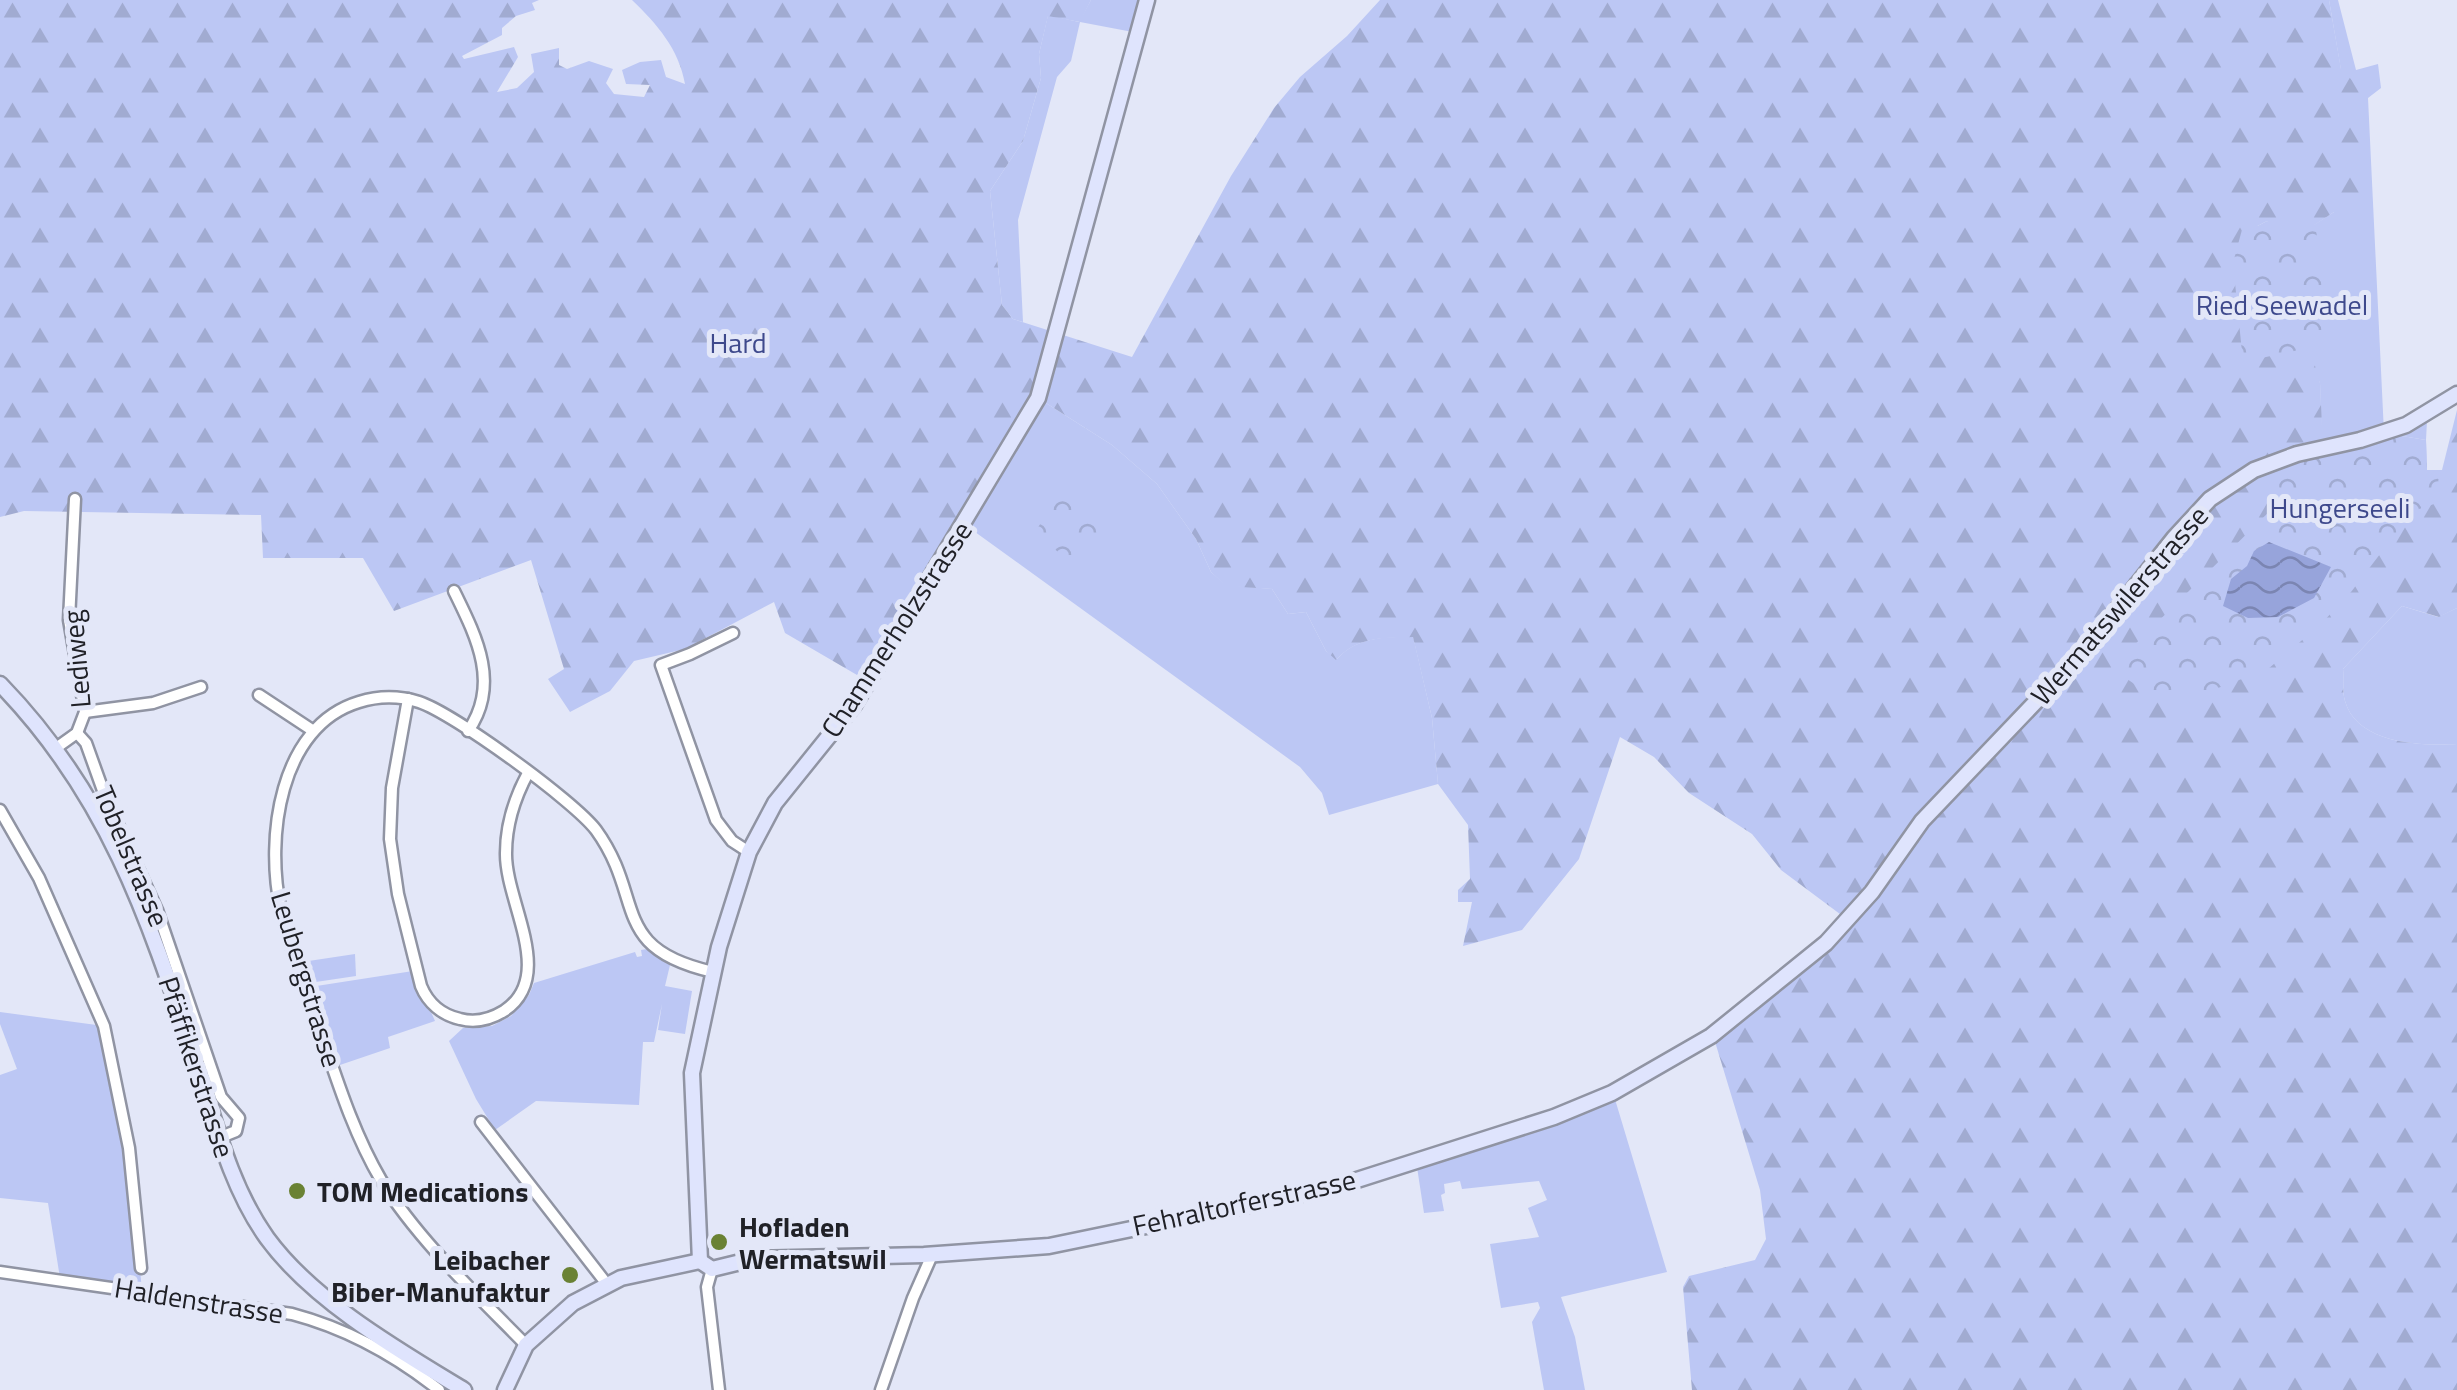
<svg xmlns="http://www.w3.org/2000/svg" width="2457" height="1390" viewBox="0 0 2457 1390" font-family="'Titillium Web',sans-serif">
<defs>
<pattern id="forest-firs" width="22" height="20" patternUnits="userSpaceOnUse" patternTransform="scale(2.5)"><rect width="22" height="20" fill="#bcc7f4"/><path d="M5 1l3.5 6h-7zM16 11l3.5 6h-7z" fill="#a1abd1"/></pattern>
<pattern id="park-crowns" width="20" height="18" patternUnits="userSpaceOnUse" patternTransform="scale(2.5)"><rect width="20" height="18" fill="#bcc7f4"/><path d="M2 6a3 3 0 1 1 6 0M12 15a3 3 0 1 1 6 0" fill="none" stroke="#a1abd1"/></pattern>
<pattern id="water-waves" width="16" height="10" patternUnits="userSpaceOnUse" patternTransform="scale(2.5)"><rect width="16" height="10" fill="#97a4db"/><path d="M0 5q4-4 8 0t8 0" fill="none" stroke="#7b85b2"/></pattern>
</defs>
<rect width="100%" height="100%" fill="#e3e7f8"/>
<g fill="#bcc7f4">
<path d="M1091,0H1147L1138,33L1080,22L1071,61L1057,77L1018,220L1023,322L1013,319L1002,305L990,191L1023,141L1041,78L1039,54L1048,15L1079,22Z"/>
<path d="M2329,0H2338L2356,70L2378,64L2381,88L2368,98L2384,433L2457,399L2427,421L2426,440L2384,433L2322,448L2320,383L2248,231L2267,221L2289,241L2334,212L2341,70Z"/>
<path d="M1038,398L1112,445L1157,484L1196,539L1211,572L1226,585L1272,589L1288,614L1306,612L1326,651L1337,659C1358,636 1383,638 1413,636L1432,718L1438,784L1329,815L1322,793L1300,767L964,524Z"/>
<path d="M2402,606L2438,617L2457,608V744C2421,746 2357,744 2345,701C2342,691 2344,679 2343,669Z"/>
<path d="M647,949L670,965L665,986L692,991L685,1034L658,1030L662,1004L654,1042H643L639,1105L536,1101L495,1130L476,1099L449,1041L463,1028L492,1026L511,1016L529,995L534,983L635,952L637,957L642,956L641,950Z"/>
<path d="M355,954L356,976L309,983L302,962Z"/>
<path d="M413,971L435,1021L388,1037L390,1048L337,1066L310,987Z"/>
<path d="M0,1012L104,1026L129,1148L142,1291L60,1278L48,1203L0,1198V1075L17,1069L0,1024Z"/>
<path d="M1614,1096L1667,1272L1561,1297L1575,1337L1585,1390H1544L1532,1322L1540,1308L1538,1302L1501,1308L1490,1244L1539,1237L1528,1208L1547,1200L1539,1181L1462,1189L1460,1181L1444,1184L1445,1193L1441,1195L1444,1211L1424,1213L1417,1167Z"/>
</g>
<path fill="url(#forest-firs)" d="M0,0H539L532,3L535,10L516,16L502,28V35L462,56L464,59L514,47L518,57L497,92L517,88L534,72L531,54L559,48V65L567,69L589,61L613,69L606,83L614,94L644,97L650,85L626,84L622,70L640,62L661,60L666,77L685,84C679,49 657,24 632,0H1091L1080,22L1048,16L1039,54L1041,78L1023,141L990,191L1002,305L1013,319L1132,357L1231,176L1274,108L1300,77L1347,36L1380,0H2329L2341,69L2362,90L2364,204L2334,212L2289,242L2277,236L2267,221L2248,231L2307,338L2320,383L2323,448L2426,440L2427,470H2442L2457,410V608L2439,617L2402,606L2343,669C2344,679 2342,692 2345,701C2357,744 2421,746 2457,744V1390H1692L1683,1287L1689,1276L1755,1260L1766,1239L1760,1190L1716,1045L1717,1037L1852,923L1781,870L1752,834L1689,793L1654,757L1620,737L1579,859L1522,930L1463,946L1472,902H1458V890L1470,879L1468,825L1438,784L1432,718L1413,637C1383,638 1358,636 1336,660L1326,651L1306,612L1288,614L1272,589L1226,586L1211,572L1196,539L1157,484L1112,445L1038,398L880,661L857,675L785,633L774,602L685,649L634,661L610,691L570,712L548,679L564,669L531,560L394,611L363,558H263L261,515L24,511L0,517Z"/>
<g fill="url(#park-crowns)">
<path d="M2315,225L2335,342L2243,362L2233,263L2243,226Z"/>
<path d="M2384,433L2426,440L2427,470H2439L2437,503L2413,511L2351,592L2320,625L2268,669L2168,707L2111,668L2281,500L2276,461Z"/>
<path d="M1059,497L1103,526L1071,562L1034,533Z"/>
</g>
<path fill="url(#water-waves)" d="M2269,542L2331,567L2314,598L2278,617L2248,618L2223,606L2231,579L2247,566L2254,551Z"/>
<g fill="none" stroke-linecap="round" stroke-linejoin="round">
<defs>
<g id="street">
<path d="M454,591C476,636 501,684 468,731"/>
<path d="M733,633L690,654L661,665L716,820L732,841L749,852"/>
<path d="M259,695L312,730"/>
<path d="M408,699L392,788L390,839L398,894L421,986C428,1003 442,1015 460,1019C475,1023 491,1019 504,1011C557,976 505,902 506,853C506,824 514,799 528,773"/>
<path d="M85,712L153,703L201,687"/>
<path d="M77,733L86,743L105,796L157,910L221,1097L239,1118L236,1131L221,1137"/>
<path d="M56,748L77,733L85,712L69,620L75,499"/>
<path d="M0,810L39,878L104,1026L129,1148L141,1268"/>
<path d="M481,1122L606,1283"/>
<path d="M712,1269L707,1287L719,1390"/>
<path d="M0,1272L292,1314C345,1328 396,1356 439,1390"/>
<path d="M526,1345C477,1295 418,1240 381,1180C354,1134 338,1083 321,1033C307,992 290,951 281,910C265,839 279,726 359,702C378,696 400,696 419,702C453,713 574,801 596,830C646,899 608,948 713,972"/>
<path d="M881,1390L913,1298L932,1255"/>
</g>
<g id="secondary">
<path d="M0,684C107,794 147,914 194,1056C214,1117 229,1185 267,1238C313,1301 398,1350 464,1390"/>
<path d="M700,1261L712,1269L753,1259L924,1255L1049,1246L1335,1187L1554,1117L1612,1093L1711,1036L1826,943L1872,892L1922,821L2086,649L2174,538L2210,499L2254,470L2297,454L2360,440L2406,425L2457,394"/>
<path d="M700,1261L692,1073L719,947L749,852L775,803L854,705L1038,398L1147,0"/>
<path d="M505,1390L526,1345L573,1303L621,1278L700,1261"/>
</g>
</defs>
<use href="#street" stroke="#9094a3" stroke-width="15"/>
<use href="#secondary" stroke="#9094a3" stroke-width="19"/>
<use href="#street" stroke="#fff" stroke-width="10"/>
<use href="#secondary" stroke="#dfe4fd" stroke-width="14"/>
</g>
<g fill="#6a8234" stroke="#e3e7f8" stroke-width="4">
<circle cx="297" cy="1191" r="10"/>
<circle cx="719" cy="1242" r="10"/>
<circle cx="570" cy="1275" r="10"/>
</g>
<g text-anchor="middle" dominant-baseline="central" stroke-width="10" stroke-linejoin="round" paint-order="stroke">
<g font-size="28" fill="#3e498c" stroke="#e3e7f8">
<text x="2282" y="304">Ried Seewadel</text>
<text x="738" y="342">Hard</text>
<text x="2340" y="507">Hungerseeli</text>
</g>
<g font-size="28" fill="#202127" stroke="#e3e7f8">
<text transform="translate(2119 605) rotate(-49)">Wermatswilerstrasse</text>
<text transform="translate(896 629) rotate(-57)">Chammerholzstrasse</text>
<text transform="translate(76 659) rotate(-95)">Lediweg</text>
<text transform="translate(132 856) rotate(67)">Tobelstrasse</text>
<text transform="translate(307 979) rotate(73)">Leubergstrasse</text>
<text transform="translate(197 1067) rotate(72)">Pfäffikerstrasse</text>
<text transform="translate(1244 1202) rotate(-12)">Fehraltorferstrasse</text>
<text transform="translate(199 1300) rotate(9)">Haldenstrasse</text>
</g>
<g font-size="28" font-weight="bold" fill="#202127" stroke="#e3e7f8" text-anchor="start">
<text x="317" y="1191">TOM Medications</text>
<text x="739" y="1226">Hofladen<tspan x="739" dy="32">Wermatswil</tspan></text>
<text x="550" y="1259" text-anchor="end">Leibacher<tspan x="550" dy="32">Biber-Manufaktur</tspan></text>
</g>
</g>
</svg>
